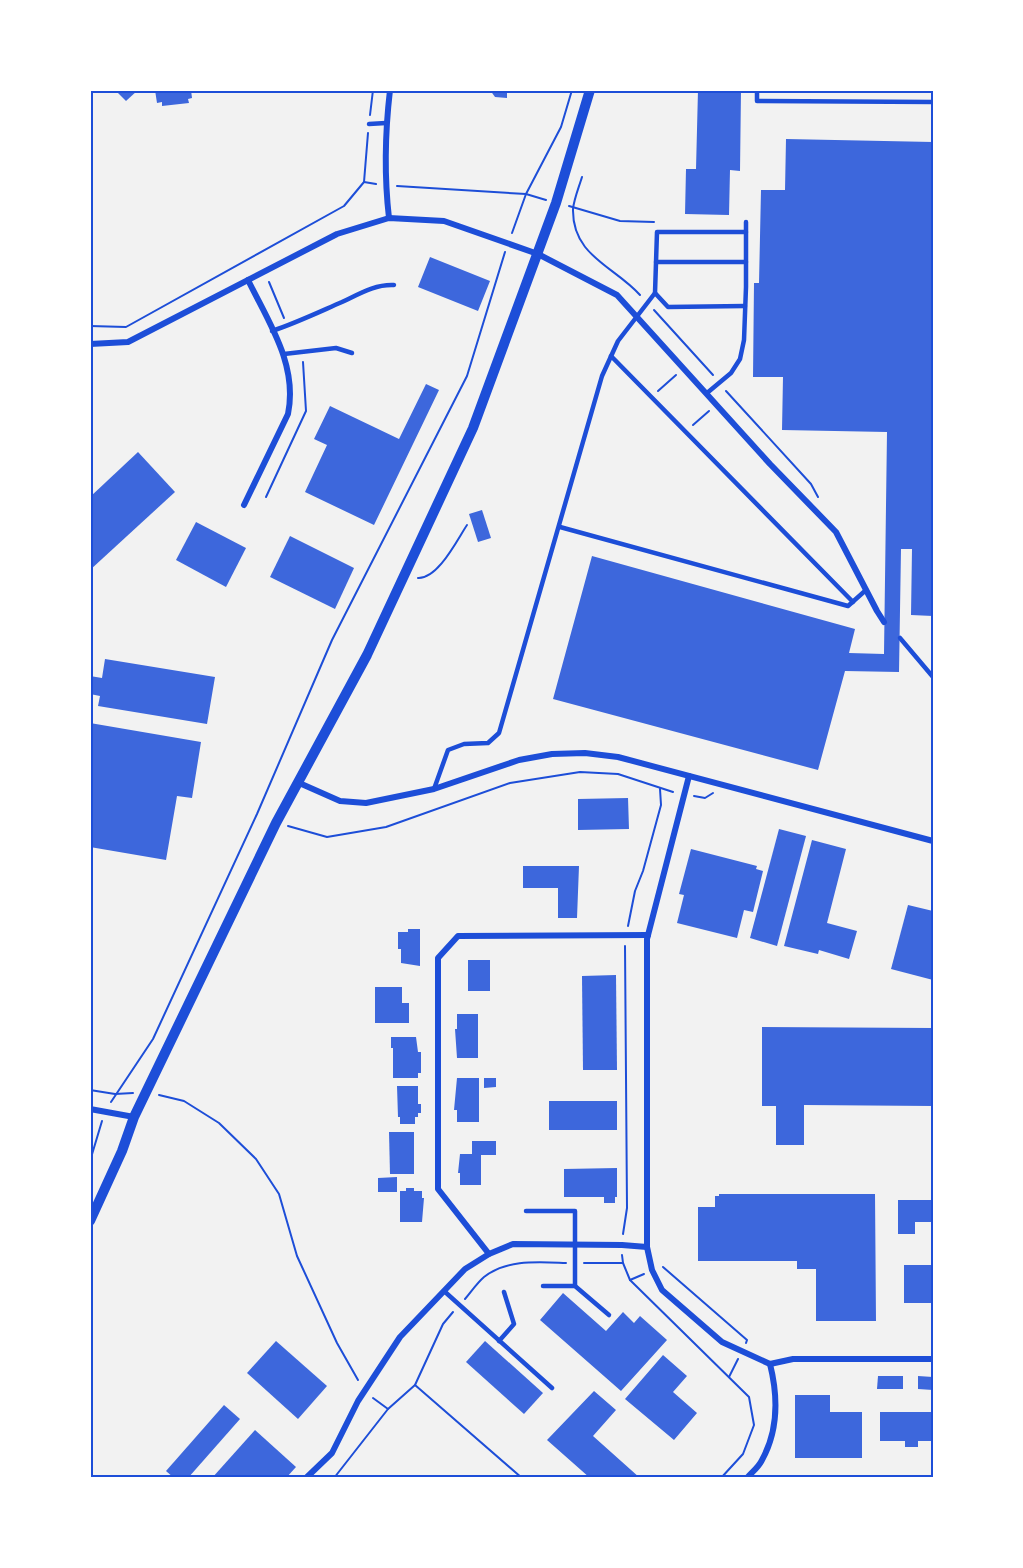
<svg xmlns="http://www.w3.org/2000/svg" width="1023" height="1568" viewBox="0 0 1023 1568" font-family="'Roboto Condensed',sans-serif">
<rect width="100%" height="100%" fill="#f2f2f2"/>
<g fill="#3d67dc">
<path d="M115,90H138L126,101Z"/>
<path d="M155,90H191L192,98L188,99L189,103L162,106V102L157,103Z"/>
<path d="M490,90H507V98L495,97Z"/>
<path d="M698,90H741L740,171L730,170L729,215L685,214L686,169H696Z"/>
<path d="M786,139L933,142V616L911,615L912,549H901L899,672L845,671L818,770L553,699L592,556L855,629L849,653L884,654L887,432L782,430L783,377H753L754,283H759L761,190H785Z"/>
<path d="M430,257L490,281L478,311L418,287Z"/>
<path d="M426,384L439,390L374,525L305,492L327,445L314,439L330,406L399,439Z"/>
<path d="M138,452L175,492L90,570V497Z"/>
<path d="M482,510L491,538L478,542L469,514Z"/>
<path d="M196,522L246,548L226,587L176,560Z"/>
<path d="M290,536L354,568L335,609L270,577Z"/>
<path d="M105,659L215,677L207,724L98,706L100,696L90,694V676L102,678Z"/>
<path d="M90,723L201,742L192,798L177,796L166,860L90,847Z"/>
<path d="M628,798L629,829L578,830V799Z"/>
<path d="M779,829L806,836L777,946L750,938Z"/>
<path d="M812,840L846,849L827,923L857,931L849,959L819,950L818,954L784,946Z"/>
<path d="M691,849L757,866L756,869L763,871L753,912L744,910L737,938L677,923L684,895L679,894Z"/>
<path d="M523,866H579L577,918H558V888H523Z"/>
<path d="M908,905L933,911V980L891,969Z"/>
<path d="M408,929H420V966L401,963V949H398V932H408Z"/>
<rect x="468" y="960" width="22" height="31"/>
<path d="M616,975L617,1070H583L582,976Z"/>
<path d="M375,987H402V1003H409V1023H375Z"/>
<path d="M457,1014H478V1058H457L455,1029H457Z"/>
<path d="M762,1027L933,1028V1106L804,1105V1145H776V1106H762Z"/>
<path d="M391,1037H416L418,1052H421V1073H418V1078H393V1048H391Z"/>
<path d="M457,1078H479V1122H457V1110H454Z"/>
<path d="M484,1078H496V1087L484,1088Z"/>
<path d="M397,1086H418V1104H421V1113H418V1117H415V1124H400V1117H398Z"/>
<rect x="549" y="1101" width="68" height="29"/>
<path d="M389,1132H414V1174H390Z"/>
<path d="M472,1141H496V1155H481V1185H460V1173H458L460,1154H472Z"/>
<path d="M617,1168V1197H615V1203H604V1197H564V1169Z"/>
<path d="M397,1177V1192H378V1178Z"/>
<path d="M406,1188H414V1191H422V1198H424L422,1222H400V1191H406Z"/>
<path d="M719,1194H875L876,1321H816V1269H797V1261H698V1207H715V1196H719Z"/>
<path d="M898,1200H933V1222H915V1234H898Z"/>
<rect x="904" y="1265" width="29" height="38"/>
<path d="M563,1293L606,1331L623,1312L634,1323L640,1316L667,1340L621,1391L540,1320Z"/>
<path d="M276,1341L327,1386L298,1419L247,1373Z"/>
<path d="M485,1341L543,1393L524,1414L466,1362Z"/>
<path d="M663,1355L687,1376L673,1392L697,1413L674,1440L625,1399Z"/>
<path d="M878,1376H903V1389H877Z"/>
<path d="M918,1376L933,1377V1390L918,1389Z"/>
<path d="M594,1391L616,1410L593,1436L640,1478H590L547,1440Z"/>
<path d="M795,1395H830V1412H862V1458H795Z"/>
<path d="M224,1405L240,1419L188,1478H174L166,1471Z"/>
<path d="M880,1412H933V1441H918V1447H905V1441H880Z"/>
<path d="M255,1430L296,1467L286,1478H212Z"/>
</g>
<g fill="none" stroke-linecap="round" stroke-linejoin="round">
<g stroke="#1d4ed8" stroke-width="2">
<path d="M370,115L373,90"/>
<path d="M582,177C579,187 574,199 573,209C572,256 614,266 640,295"/>
<path d="M364,182L376,184"/>
<path d="M397,186L526,194L546,200"/>
<path d="M569,206L620,221L654,222"/>
<path d="M512,233L526,194L561,127L572,90"/>
<path d="M269,282L284,318"/>
<path d="M654,310L713,375"/>
<path d="M90,326L126,327L344,206L364,182L368,133"/>
<path d="M658,391L676,375"/>
<path d="M726,391L811,484L818,497"/>
<path d="M693,425L709,411"/>
<path d="M266,497L306,411L303,362"/>
<path d="M418,578C438,579 457,540 467,525"/>
<path d="M694,796L705,798L713,793"/>
<path d="M288,826L327,837L386,827L510,783L580,772L618,774L673,792"/>
<path d="M628,926L635,891L643,871L661,805L660,789"/>
<path d="M90,1090L115,1094L133,1093"/>
<path d="M159,1095L184,1101L219,1123L256,1159L279,1194L297,1256L337,1343L358,1380"/>
<path d="M111,1102L153,1039L257,814L332,640L467,376L505,252"/>
<path d="M90,1161L102,1121"/>
<path d="M623,1234L627,1208L625,946"/>
<path d="M622,1255L623,1263L630,1280L749,1397L754,1425L743,1454L721,1478"/>
<path d="M584,1263H623"/>
<path d="M663,1267L747,1340L746,1343"/>
<path d="M630,1280L644,1274"/>
<path d="M465,1299C471,1292 477,1283 484,1277C507,1259 538,1262 566,1263"/>
<path d="M729,1377L738,1359"/>
<path d="M415,1385L522,1478"/>
<path d="M373,1398L388,1409"/>
<path d="M334,1478L388,1409L415,1385L443,1324L453,1312"/>
</g>
<g stroke="#1d4ed8" stroke-width="4.5">
<path d="M757,90V101L933,102"/>
<path d="M369,124L386,123"/>
<path d="M656,262H746"/>
<path d="M655,293L668,307L745,306"/>
<path d="M272,331C296,323 319,312 342,302C359,294 375,284 394,285"/>
<path d="M284,354L336,348L352,353"/>
<path d="M611,356L853,602"/>
<path d="M707,393L731,373L740,359L744,340L746,287V222"/>
<path d="M560,527L848,606L866,590"/>
<path d="M900,638L933,677"/>
<path d="M434,789L448,750L464,744L488,743L499,733L602,376L618,341L655,293L657,232H746"/>
<path d="M526,1211H575V1286"/>
<path d="M543,1286H575L609,1315"/>
<path d="M444,1291L552,1388"/>
<path d="M499,1341L514,1324L504,1292"/>
</g>
<g stroke="#1d4ed8" stroke-width="6">
<path d="M389,218C384,175 385,133 390,90"/>
<path d="M90,344L128,342L337,234L389,218L444,221L538,254L617,295L770,464L836,532L877,611L884,622"/>
<path d="M244,505L288,414C298,365 269,323 248,280"/>
<path d="M689,776L647,939V1247L652,1270L662,1290L722,1342L770,1364L793,1359H933"/>
<path d="M297,782L340,801L366,803L434,789L519,760L552,754L585,753L618,757L933,841"/>
<path d="M90,1109L134,1117"/>
<path d="M489,1254L438,1189V958L458,936L648,935"/>
<path d="M306,1478L332,1453L358,1401L400,1337L465,1269L489,1254L513,1244L622,1245L647,1247"/>
<path d="M747,1478C752,1472 759,1467 762,1460C778,1431 778,1396 770,1364"/>
</g>
<path stroke="#1d4ed8" stroke-width="10" d="M90,1221L122,1151L134,1117L276,823L367,655L473,428L556,203L590,90"/>
</g>
<rect width="1023" height="1568" fill="none" stroke="#ffffff" stroke-width="183"/>
<rect x="92" y="92" width="840" height="1384" fill="none" stroke="#1d4ed8" stroke-width="2"/>
</svg>
